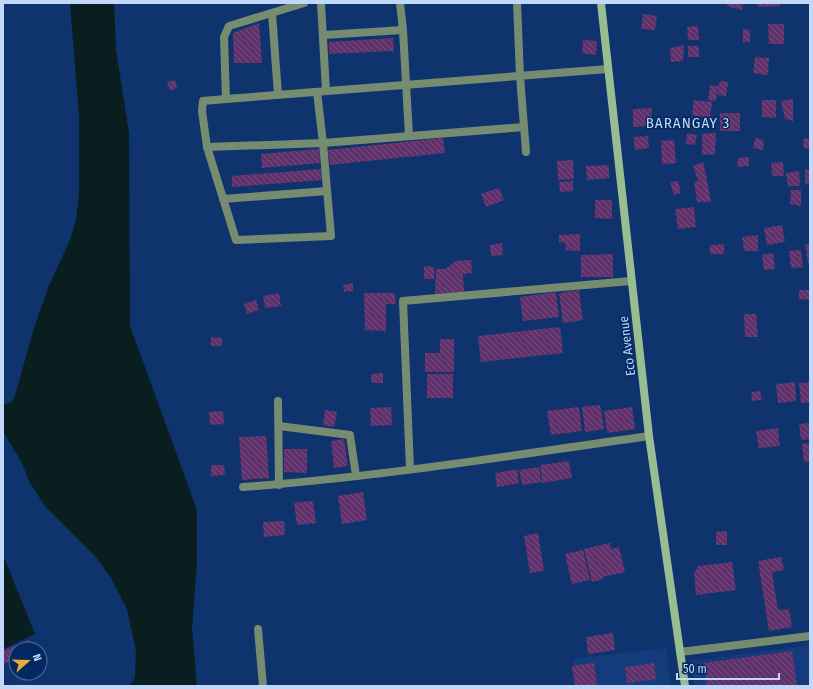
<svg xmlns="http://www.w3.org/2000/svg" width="813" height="689" viewBox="0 0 813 689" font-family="'Fira Sans Condensed',sans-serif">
<defs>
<pattern id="building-back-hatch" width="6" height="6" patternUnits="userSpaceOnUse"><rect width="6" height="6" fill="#60316b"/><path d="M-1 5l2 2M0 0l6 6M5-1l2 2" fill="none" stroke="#754e81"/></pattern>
</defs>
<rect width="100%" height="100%" fill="#0f336d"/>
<g fill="#143c7c">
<path d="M810,645V686H695L691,661Z"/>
<path d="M666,648L671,686H576L573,659Z"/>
</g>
<g fill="#091e1f">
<path d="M70,3H114L116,50L129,133L130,326L197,510V562L192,628L197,686H129L135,678L136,651L127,609L111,578L95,556L45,506L30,483L21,461L3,432V403L5,404L12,402L16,392L34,328L48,288L70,240L76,220L79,194V116Z"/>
<path d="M3,555L35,634L3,649Z"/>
</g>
<g fill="url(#building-back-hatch)">
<path d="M727,3H743L742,10L727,6Z"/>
<path d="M757,3H780V6L758,7Z"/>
<path d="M643,14L657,16L655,30L641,29Z"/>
<path d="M259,23L262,63H234L233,33Z"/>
<path d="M768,24H784V44H769Z"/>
<path d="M698,26L699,40H688L687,27Z"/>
<path d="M743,29L750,30V42H743Z"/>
<path d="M393,38L394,51L329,54V42Z"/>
<path d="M583,40L597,41L596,55L582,53Z"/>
<path d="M684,45L683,61L671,62L670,48Z"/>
<rect x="688" y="46" width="11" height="11"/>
<path d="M755,57L769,58L768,75L753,73Z"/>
<path d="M175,80L177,88L170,91L167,82Z"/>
<path d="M720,81L728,82L726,96L718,95V88L716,101L708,100L710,85L718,86Z"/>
<path d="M793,99V121L785,119L781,101Z"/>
<path d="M694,100L712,102L710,118L692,115Z"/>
<path d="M762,100H776V118L762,117Z"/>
<path d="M652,108L651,126L633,127V109Z"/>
<rect x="720" y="113" width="20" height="18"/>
<path d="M687,133L697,135L695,145L686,144Z"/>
<path d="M716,133L715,154L702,155V134Z"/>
<path d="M648,136L649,148L635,150L633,137Z"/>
<path d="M443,138L445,153L330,165L328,150Z"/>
<path d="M755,138L764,140L763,150L753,148Z"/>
<path d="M810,138V148L804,149L803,139Z"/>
<path d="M674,140L676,163L662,164L661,141Z"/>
<path d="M319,149L320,163L262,168L261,154Z"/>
<path d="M749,157V166L737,167L738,158Z"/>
<path d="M573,160L574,179L558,180L557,161Z"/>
<path d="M703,162L707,180L711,202H697L694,182L698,181L693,166Z"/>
<path d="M783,162L784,176H772L771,163Z"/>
<path d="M609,165V178L587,180L586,166Z"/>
<path d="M321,169L322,180L232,187V176Z"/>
<path d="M805,169L810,170V183L805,184Z"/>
<path d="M799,171L800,186H788L786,173Z"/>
<path d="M573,181V191L560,192L559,182Z"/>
<path d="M678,181L681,193L674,195L670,182Z"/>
<path d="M499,188L504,200L486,207L481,194Z"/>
<path d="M791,190H801V206L790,204Z"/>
<path d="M595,200H612V219L595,218Z"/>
<path d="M694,207L696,227L678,229L675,209Z"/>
<path d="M782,225L785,242L767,245L764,228Z"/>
<path d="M580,234V251L566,250L565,243L559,242V235Z"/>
<path d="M758,235V251H744L742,237Z"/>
<path d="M502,243L503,255L491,256L490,245Z"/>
<path d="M724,244V254H710V245Z"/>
<path d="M805,244H810V263H808Z"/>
<path d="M801,250L803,267L791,268L789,251Z"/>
<path d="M773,253L775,269L764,270L762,255Z"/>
<path d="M613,254V277H581V255Z"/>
<path d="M471,260L472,273L463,274L464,292L435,294L436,269H445L456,261Z"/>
<path d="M424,266L434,267V279H424Z"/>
<path d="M353,283V291L344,292L343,285Z"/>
<path d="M579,290L583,320L563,323L559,293Z"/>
<path d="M799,290H810V300L799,299Z"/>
<path d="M556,292L559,317L523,321L520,297Z"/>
<path d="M279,293L281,306L265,308L263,296Z"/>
<path d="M364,293H395L396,304H386V331L365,330Z"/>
<path d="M256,300L259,310L247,314L244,304Z"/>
<path d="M744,314H756L758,337H745Z"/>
<path d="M560,327L563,353L481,362L478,336Z"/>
<path d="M211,337L222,338V346H211Z"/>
<path d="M440,339H454V372H425V353H440Z"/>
<path d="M383,373V383H371V374Z"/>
<rect x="427" y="374" width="26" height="24"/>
<path d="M795,382L796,401L778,403L776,384Z"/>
<path d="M810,382V402L801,403L799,383Z"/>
<path d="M760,391L762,400L752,401L751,392Z"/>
<path d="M600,405L604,429L585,432L582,407Z"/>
<path d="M391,407L392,425L371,426L370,408Z"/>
<path d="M579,407L582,431L551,435L547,411Z"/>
<path d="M632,407L635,429L607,433L604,411Z"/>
<path d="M325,410L337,412L334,427L323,425Z"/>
<path d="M223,411L224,424L210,425L209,412Z"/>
<path d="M810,423V439L801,440L799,424Z"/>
<path d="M778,428L780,446L759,448L756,431Z"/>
<path d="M266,436L269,478L242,480L239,437Z"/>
<path d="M344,439L348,466L334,468L331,441Z"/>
<path d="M810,443V461L804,462L802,444Z"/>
<path d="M284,449H307V473L284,472Z"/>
<path d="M569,461L572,478L542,483L540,465Z"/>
<path d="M211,465H224L225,475L211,476Z"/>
<path d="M539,467L541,482L522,485L519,470Z"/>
<path d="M517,469L519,483L497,487L495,473Z"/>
<path d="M363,492L367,520L342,524L338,496Z"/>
<path d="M313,501L316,523L297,525L294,503Z"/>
<path d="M284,521L285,535L264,537L263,522Z"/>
<path d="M727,531V545H716V532Z"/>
<path d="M538,533L544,571L530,573L524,536Z"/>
<path d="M610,543L611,549L619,547L625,572L603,577V579L592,582L584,549Z"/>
<path d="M583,550L590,580L572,584L565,554Z"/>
<path d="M781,557L784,570L772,572L778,610L789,609L792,627L769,631L758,561Z"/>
<path d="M732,562L736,590L696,595L694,574L698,566Z"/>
<path d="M613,633L615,650L588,654L586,637Z"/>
<path d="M29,640L33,649H16V659L3,664V651Z"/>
<path d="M792,651L797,686H707L704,663Z"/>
<path d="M594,663L597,686H575L572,666Z"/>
<path d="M654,663L656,679L627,683L625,667Z"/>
</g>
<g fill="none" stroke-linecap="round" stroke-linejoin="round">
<g stroke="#758c70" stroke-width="8">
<path d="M321,3L326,91"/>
<path d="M400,3L403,30L409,136"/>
<path d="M517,3L520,76L526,152"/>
<path d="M272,13L278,95"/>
<path d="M323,35L403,30"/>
<path d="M317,92L323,143L331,236L236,240L207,147L202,111L203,101L226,99L608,69"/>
<path d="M226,99L224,37L229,26L304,3"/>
<path d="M207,147L323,143L524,127"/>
<path d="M223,199L327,191"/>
<path d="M278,401L279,485"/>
<path d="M279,426L350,435L356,476"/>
<path d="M410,469L403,301L631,281"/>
<path d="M243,487C379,477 514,455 649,436"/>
<path d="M258,629L263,686"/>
<path d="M680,652L810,636"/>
</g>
<path stroke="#98bd90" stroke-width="8" d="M601,3L649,436L685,686"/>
</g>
<g text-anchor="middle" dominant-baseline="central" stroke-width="3" stroke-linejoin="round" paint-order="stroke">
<g font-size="13" fill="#c1d8fb" stroke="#042861">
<text transform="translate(627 346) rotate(-97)">Eco Avenue</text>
</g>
<g font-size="15" letter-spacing="1" fill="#c1d8fb" stroke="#042861">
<text x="688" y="123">BARANGAY 3</text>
</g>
</g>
<rect width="813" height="689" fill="none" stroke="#c1d8fb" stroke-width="8"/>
<g transform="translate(28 661) rotate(70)"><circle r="19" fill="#042861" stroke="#506e9f"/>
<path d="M0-3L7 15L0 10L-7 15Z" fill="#e7ac37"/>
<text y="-6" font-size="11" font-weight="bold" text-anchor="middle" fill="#c1d8fb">N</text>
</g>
<path d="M677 673v6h102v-6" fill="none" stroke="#c1d8fb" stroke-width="2"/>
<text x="683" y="673" font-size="12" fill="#c1d8fb" stroke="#042861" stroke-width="3" paint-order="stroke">50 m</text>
</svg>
